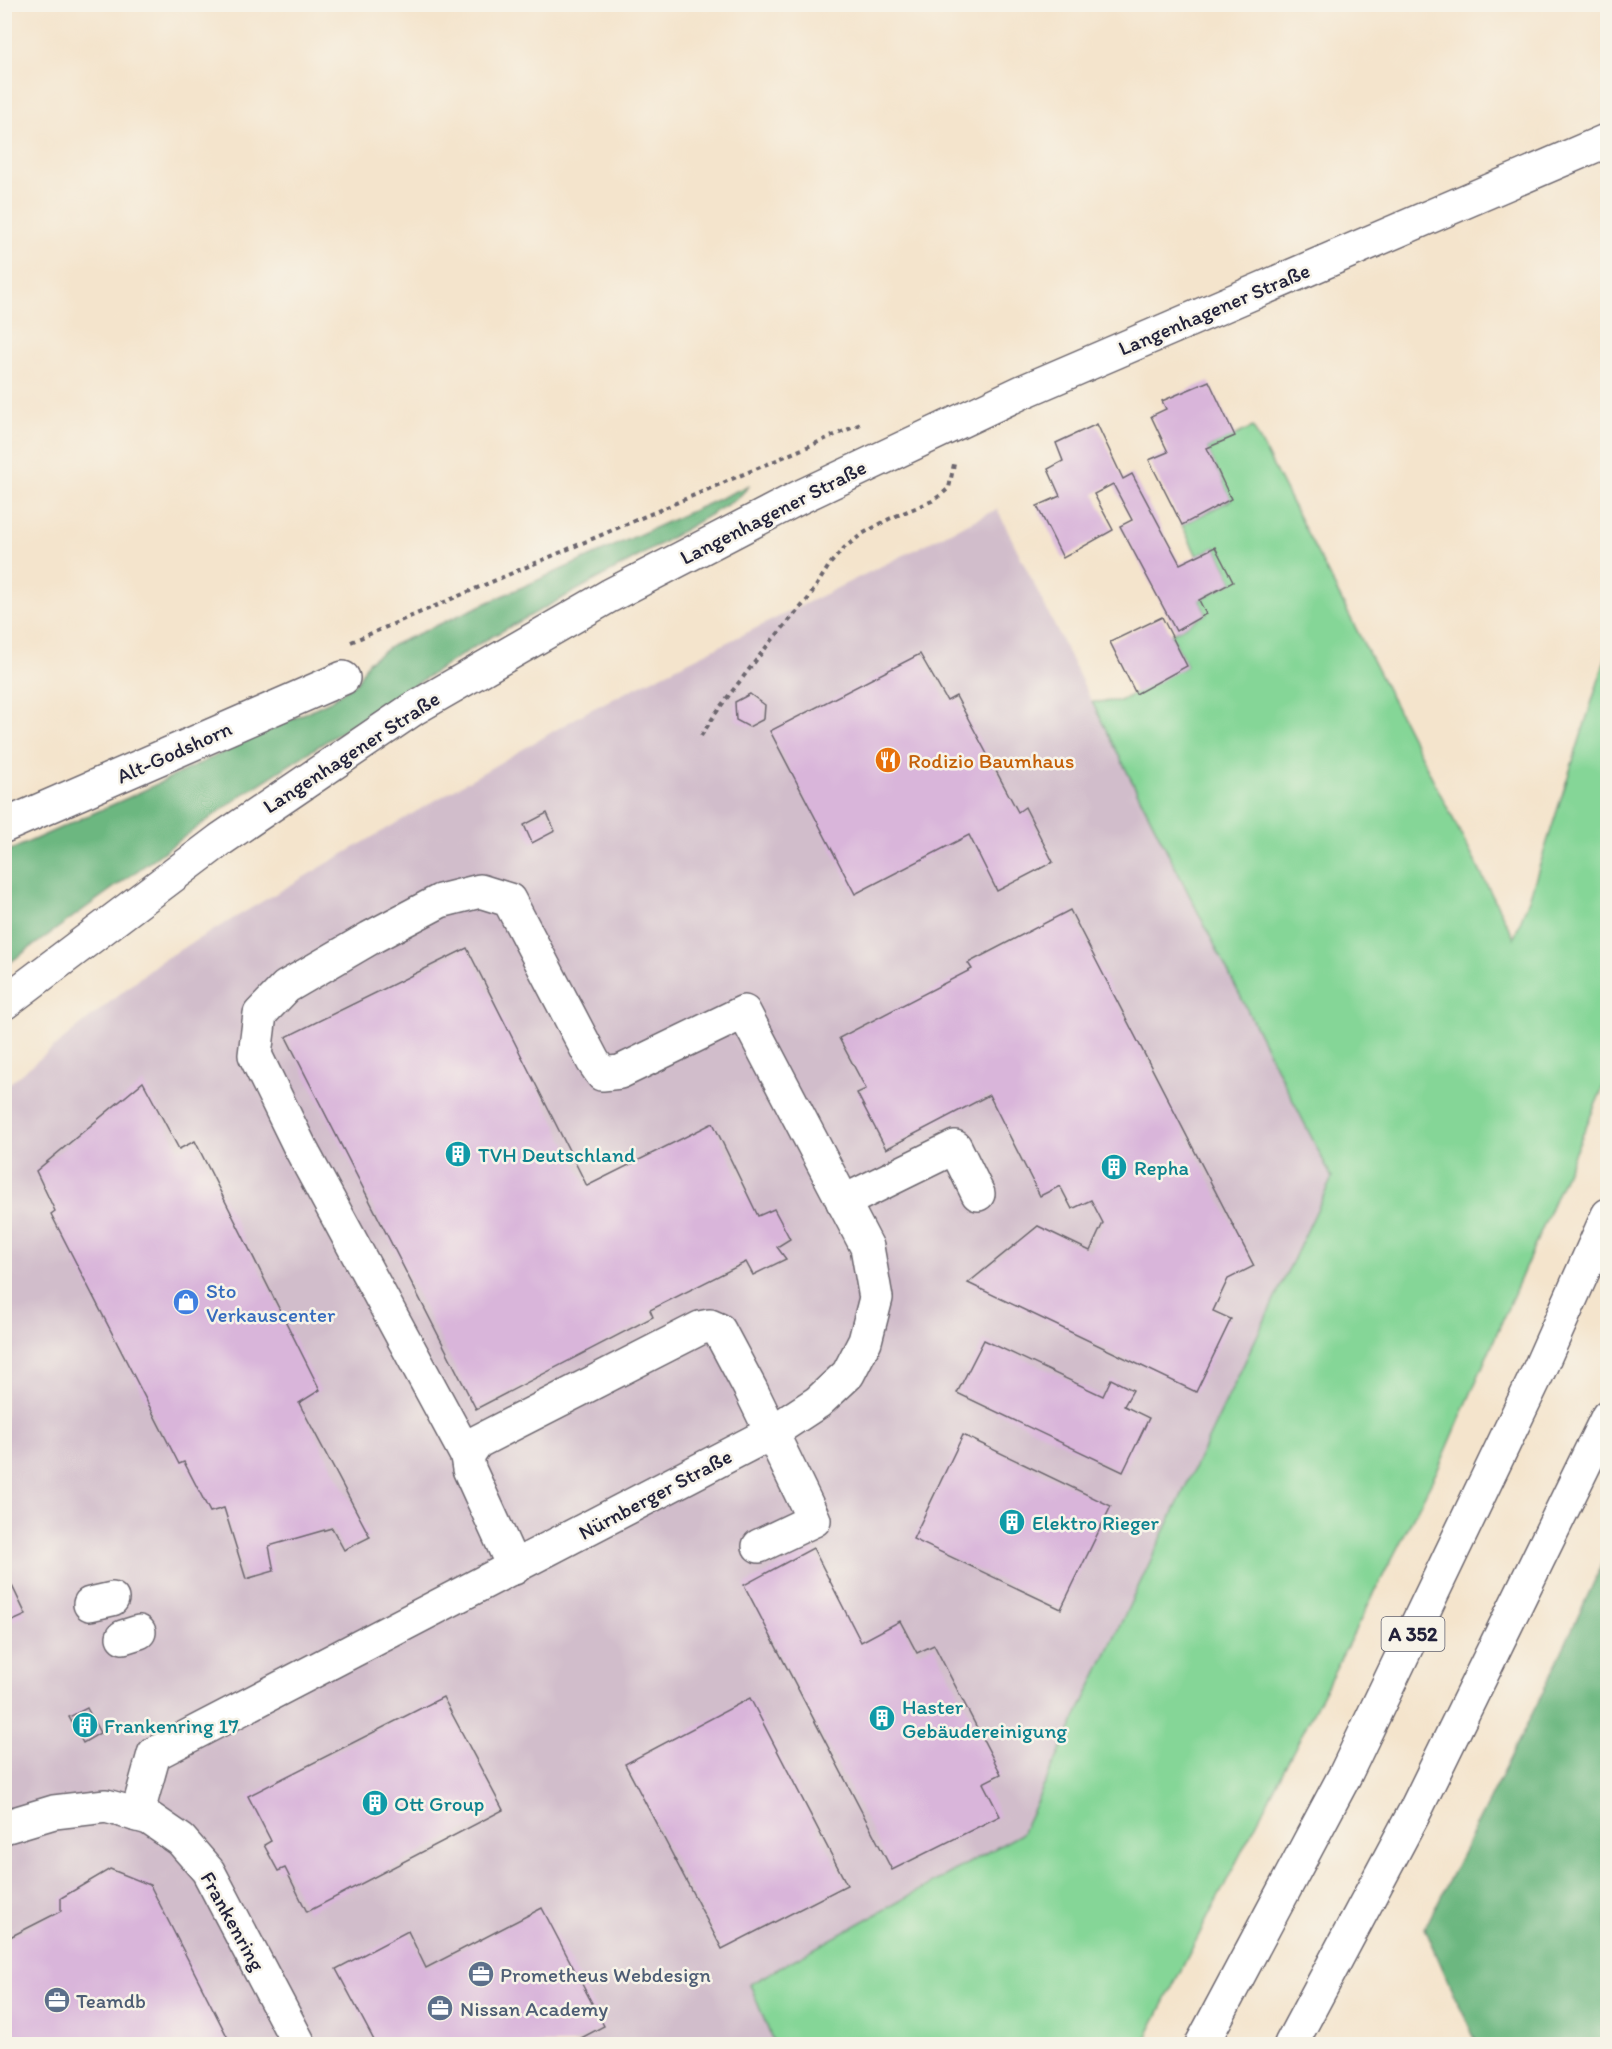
<svg xmlns="http://www.w3.org/2000/svg" width="1612" height="2049" viewBox="0 0 1612 2049" font-family="Itim,sans-serif">
<rect width="100%" height="100%" fill="#f7f3e8"/>
<filter id="ink" filterUnits="userSpaceOnUse"><feTurbulence type="fractalNoise" baseFrequency=".0167" numOctaves="2"/><feDisplacementMap in="SourceGraphic" scale="12" xChannelSelector="R" yChannelSelector="G"/><feConvolveMatrix kernelMatrix="1 2 1 2 8 2 1 2 1" color-interpolation-filters="sRGB"/></filter>
<filter id="wash" filterUnits="userSpaceOnUse"><feTurbulence type="fractalNoise" baseFrequency=".008" numOctaves="4" result="noise"/><feDisplacementMap in="SourceGraphic" scale="24" xChannelSelector="R" yChannelSelector="G"/><feGaussianBlur stdDeviation="1.35" result="paint"/><feColorMatrix in="noise" values="0 0 0 0 0 0 0 0 0 0 0 0 0 0 0 0 0 1.4 0 .05"/><feComposite in="paint" operator="in"/></filter>
<g filter="url(#wash)">
<rect width="100%" height="100%" fill="#f4e4cc"/>
<path fill="#d1bdcb" d="M997,509L1092,702L1332,1178L1021,1834L750,1984L774,2044H5V1087L159,962L588,711Z"/>
<path fill="#85d697" stroke="#547c69" stroke-width="1.5" d="M1253,427L1514,938L1529,899L1607,654V1078L1440,1465L1143,2044H774L750,1984L1021,1834L1332,1178L1092,702L1120,701L1187,666L1171,634L1206,614L1199,600L1233,582L1215,547L1197,556L1182,525L1231,500L1207,448Z"/>
<g fill="#6cb780" stroke="#476c5e" stroke-width="1.5">
<path d="M750,485L737,499L643,554L482,642L245,793L5,966L4,853L132,796L330,701L357,682L368,662L393,645Z"/>
<path d="M1607,1554V2044H1478L1454,1995L1425,1928L1543,1692Z"/>
</g>
<g id="blocks">
<g fill="#d9b5da">
<path d="M1209,381L1235,436L1207,448L1231,499L1182,525L1149,460L1168,452L1151,416L1166,409L1162,401Z"/>
<path d="M1097,424L1123,479L1132,474L1180,564L1215,547L1233,582L1199,600L1206,614L1176,631L1120,526L1132,520L1113,484L1094,494L1113,530L1063,558L1037,506L1060,496L1048,469L1063,461L1056,443Z"/>
<path d="M1162,617L1187,666L1136,694L1110,642Z"/>
<path d="M920,654L947,701L956,696L1018,812L1025,807L1053,862L997,891L969,835L855,894L770,731Z"/>
<path d="M750,694L765,705L764,719L749,727L736,720L735,702Z"/>
<path d="M547,813L555,831L532,843L524,825Z"/>
<path d="M1070,910L1254,1266L1228,1279L1213,1311L1231,1319L1196,1392L968,1283L1038,1226L1090,1251L1103,1223L1091,1200L1072,1209L1060,1186L1040,1196L989,1095L886,1149L857,1093L866,1089L839,1038L972,969L968,963Z"/>
<path d="M467,948L587,1186L713,1123L758,1216L774,1209L790,1239L777,1247L786,1259L753,1275L746,1262L650,1310L653,1317L476,1409L286,1037Z"/>
<path d="M143,1082L179,1149L195,1141L320,1390L299,1403L370,1537L344,1550L332,1528L269,1546L274,1571L246,1579L224,1508L210,1512L184,1462L179,1464L51,1214L55,1211L36,1171Z"/>
<path d="M984,1340L1103,1396L1111,1379L1133,1390L1124,1406L1149,1418L1123,1472L957,1393Z"/>
<path d="M963,1435L1111,1506L1061,1609L913,1539Z"/>
<path d="M813,1548L861,1642L900,1621L917,1653L934,1645L1001,1774L983,1783L1000,1816L892,1870L744,1585Z"/>
<path d="M4,1569L26,1615L4,1625Z"/>
<path d="M443,1697L503,1810L307,1912L285,1868L278,1871L264,1845L271,1841L248,1796Z"/>
<path d="M750,1698L847,1885L722,1949L625,1764Z"/>
<path d="M87,1708L100,1733L83,1743L69,1717Z"/>
<path d="M110,1869L150,1885L231,2044H4V1940L61,1911V1898Z"/>
<path d="M542,1908L604,2026L570,2044H376L336,1969L408,1931L426,1968Z"/>
</g>
</g>
</g>
<g filter="url(#ink)">
<use href="#blocks" fill-opacity="0" stroke="#6c666e" stroke-width="1.5"/>
<g fill="none" stroke-linecap="round" stroke-linejoin="round">
<defs>
<g id="minor">
<path d="M4,826L343,678"/>
<path d="M843,1202L955,1147L978,1194"/>
<path d="M514,1568L469,1469L467,1456L477,1442L700,1328L710,1326L719,1330L751,1390L814,1520L759,1546"/>
<path d="M90,1604L112,1599"/>
<path d="M123,1637L139,1632"/>
<path d="M137,1815L154,1754L771,1433L818,1402L848,1374L865,1341L876,1298L867,1247L744,1012L620,1072L602,1074L593,1061L509,900L480,891L440,901L370,938L286,987L260,1014L255,1055L301,1149L467,1456"/>
<path d="M4,1827L54,1812L106,1806L149,1818L181,1840L208,1871L299,2044"/>
</g>
<path id="major" d="M4,1003L220,840L413,709L609,596L800,497L1022,392L1608,140"/>
<g id="highway">
<path d="M1202,2044L1345,1775L1539,1370L1608,1215"/>
<path d="M1291,2044L1414,1813L1608,1416"/>
</g>
</defs>
<use href="#minor" stroke="#6c666e" stroke-width="36"/>
<use href="#major" stroke="#6c666e" stroke-width="36"/>
<use href="#highway" stroke="#6c666e" stroke-width="36"/>
<g stroke="#6c666e" stroke-width="4" stroke-dasharray="4.5 4.5" stroke-linecap="butt">
<path d="M351,642L863,423"/>
<path d="M701,736L720,707L767,646L808,599L830,564L844,548L862,534L889,519L932,501L942,494L949,488L954,464"/>
<path d="M1608,1972L1603,1980L1608,1995"/>
</g>
<use href="#minor" stroke="#fff" stroke-width="33"/>
<use href="#major" stroke="#fff" stroke-width="33"/>
<use href="#highway" stroke="#fff" stroke-width="33"/>
</g>
</g>
<defs>
<symbol id="restaurant-disc" viewBox="-11 -11 22 22"><circle r="9.5" fill="#e8710a" stroke="#f7f3e8"/><path d="M-5-6h1v4h1v-4h1v4h1v-4h1v5L-1.5 .5V6h-2V.5L-5-1ZM5-6V6H3V1.5H1.5Q1.5-4 5-6Z" fill="#fff"/></symbol>
<symbol id="building-disc" viewBox="-11 -11 22 22"><circle r="9.5" fill="#0f9aa8" stroke="#f7f3e8"/><path d="M-4-6H4V6H1V3H-1V6H-4ZM-2.5-4.3h1.7v1.8h-1.7ZM.8-4.3h1.7v1.8H.8ZM-2.5-1h1.7V.8h-1.7ZM.8-1h1.7V.8H.8Z" fill="#fff"/></symbol>
<symbol id="shop-disc" viewBox="-11 -11 22 22"><circle r="9.5" fill="#3f7fe0" stroke="#f7f3e8"/><path d="M-5-2.5h2.3a2.7 3.5 0 0 1 5.4 0H5L5.5 6h-11ZM-1.5-2.5h3a1.5 2.3 0 0 0-3 0Z" fill="#fff"/></symbol>
<symbol id="office-disc" viewBox="-11 -11 22 22"><circle r="9.5" fill="#5c6f8a" stroke="#f7f3e8"/><path d="M-6-3h4V-5.5h4V-3h4V5H-6ZM-1-4.5V-3h2v-1.5ZM-6 0V1H6V0Z" fill="#fff"/></symbol>
</defs>
<g fill-rule="evenodd">
<use href="#restaurant-disc" x="873" y="745" width="30" height="30"/>
<use href="#building-disc" x="443" y="1139" width="30" height="30"/>
<use href="#building-disc" x="1099" y="1152" width="30" height="30"/>
<use href="#shop-disc" x="171" y="1287" width="30" height="30"/>
<use href="#building-disc" x="997" y="1507" width="30" height="30"/>
<use href="#building-disc" x="867" y="1703" width="30" height="30"/>
<use href="#building-disc" x="70" y="1710" width="30" height="30"/>
<use href="#building-disc" x="360" y="1788" width="30" height="30"/>
<use href="#office-disc" x="466" y="1959" width="30" height="30"/>
<use href="#office-disc" x="42" y="1985" width="30" height="30"/>
<use href="#office-disc" x="425" y="1993" width="30" height="30"/>
</g>
<g text-anchor="middle" dominant-baseline="central" stroke-width="5" stroke-linejoin="round" paint-order="stroke">
<rect fill="#f7f3e8" stroke="#62616f" stroke-width="1.5" x="1381.5" y="1617" width="63" height="34" rx="4.5"/>
<g font-size="20" font-weight="bold" fill="#22223b">
<text x="1413" y="1634">A 352</text>
</g>
<g font-size="21" fill="#22223b" stroke="#f7f3e8">
<text transform="translate(1214 309) rotate(-23)">Langenhagener Straße</text>
<text transform="translate(773 512) rotate(-27)">Langenhagener Straße</text>
<text transform="translate(174 752) rotate(-24)">Alt-Godshorn</text>
<text transform="translate(351 752) rotate(-33)">Langenhagener Straße</text>
<text transform="translate(655 1494) rotate(-28)">Nürnberger Straße</text>
<text transform="translate(233 1921) rotate(61)">Frankenring</text>
</g>
<g font-size="21" fill="#c56008" stroke="#f7f3e8" text-anchor="start">
<text x="908" y="760">Rodizio Baumhaus</text>
</g>
<g font-size="21" fill="#0d838f" stroke="#f7f3e8" text-anchor="start">
<text x="478" y="1154">TVH Deutschland</text>
<text x="1134" y="1167">Repha</text>
<text x="1032" y="1522">Elektro Rieger</text>
<text x="902" y="1706">Haster<tspan x="902" dy="24">Gebäudereinigung</tspan></text>
<text x="104" y="1725">Frankenring 17</text>
<text x="394" y="1803">Ott Group</text>
</g>
<g font-size="21" fill="#366cbe" stroke="#f7f3e8" text-anchor="start">
<text x="206" y="1290">Sto<tspan x="206" dy="24">Verkauscenter</tspan></text>
</g>
<g font-size="21" fill="#4e5e75" stroke="#f7f3e8" text-anchor="start">
<text x="500" y="1974">Prometheus Webdesign</text>
<text x="76" y="2000">Teamdb</text>
<text x="460" y="2008">Nissan Academy</text>
</g>
</g>
<rect width="1612" height="2049" fill="none" stroke="#f7f3e8" stroke-width="24"/>
</svg>
